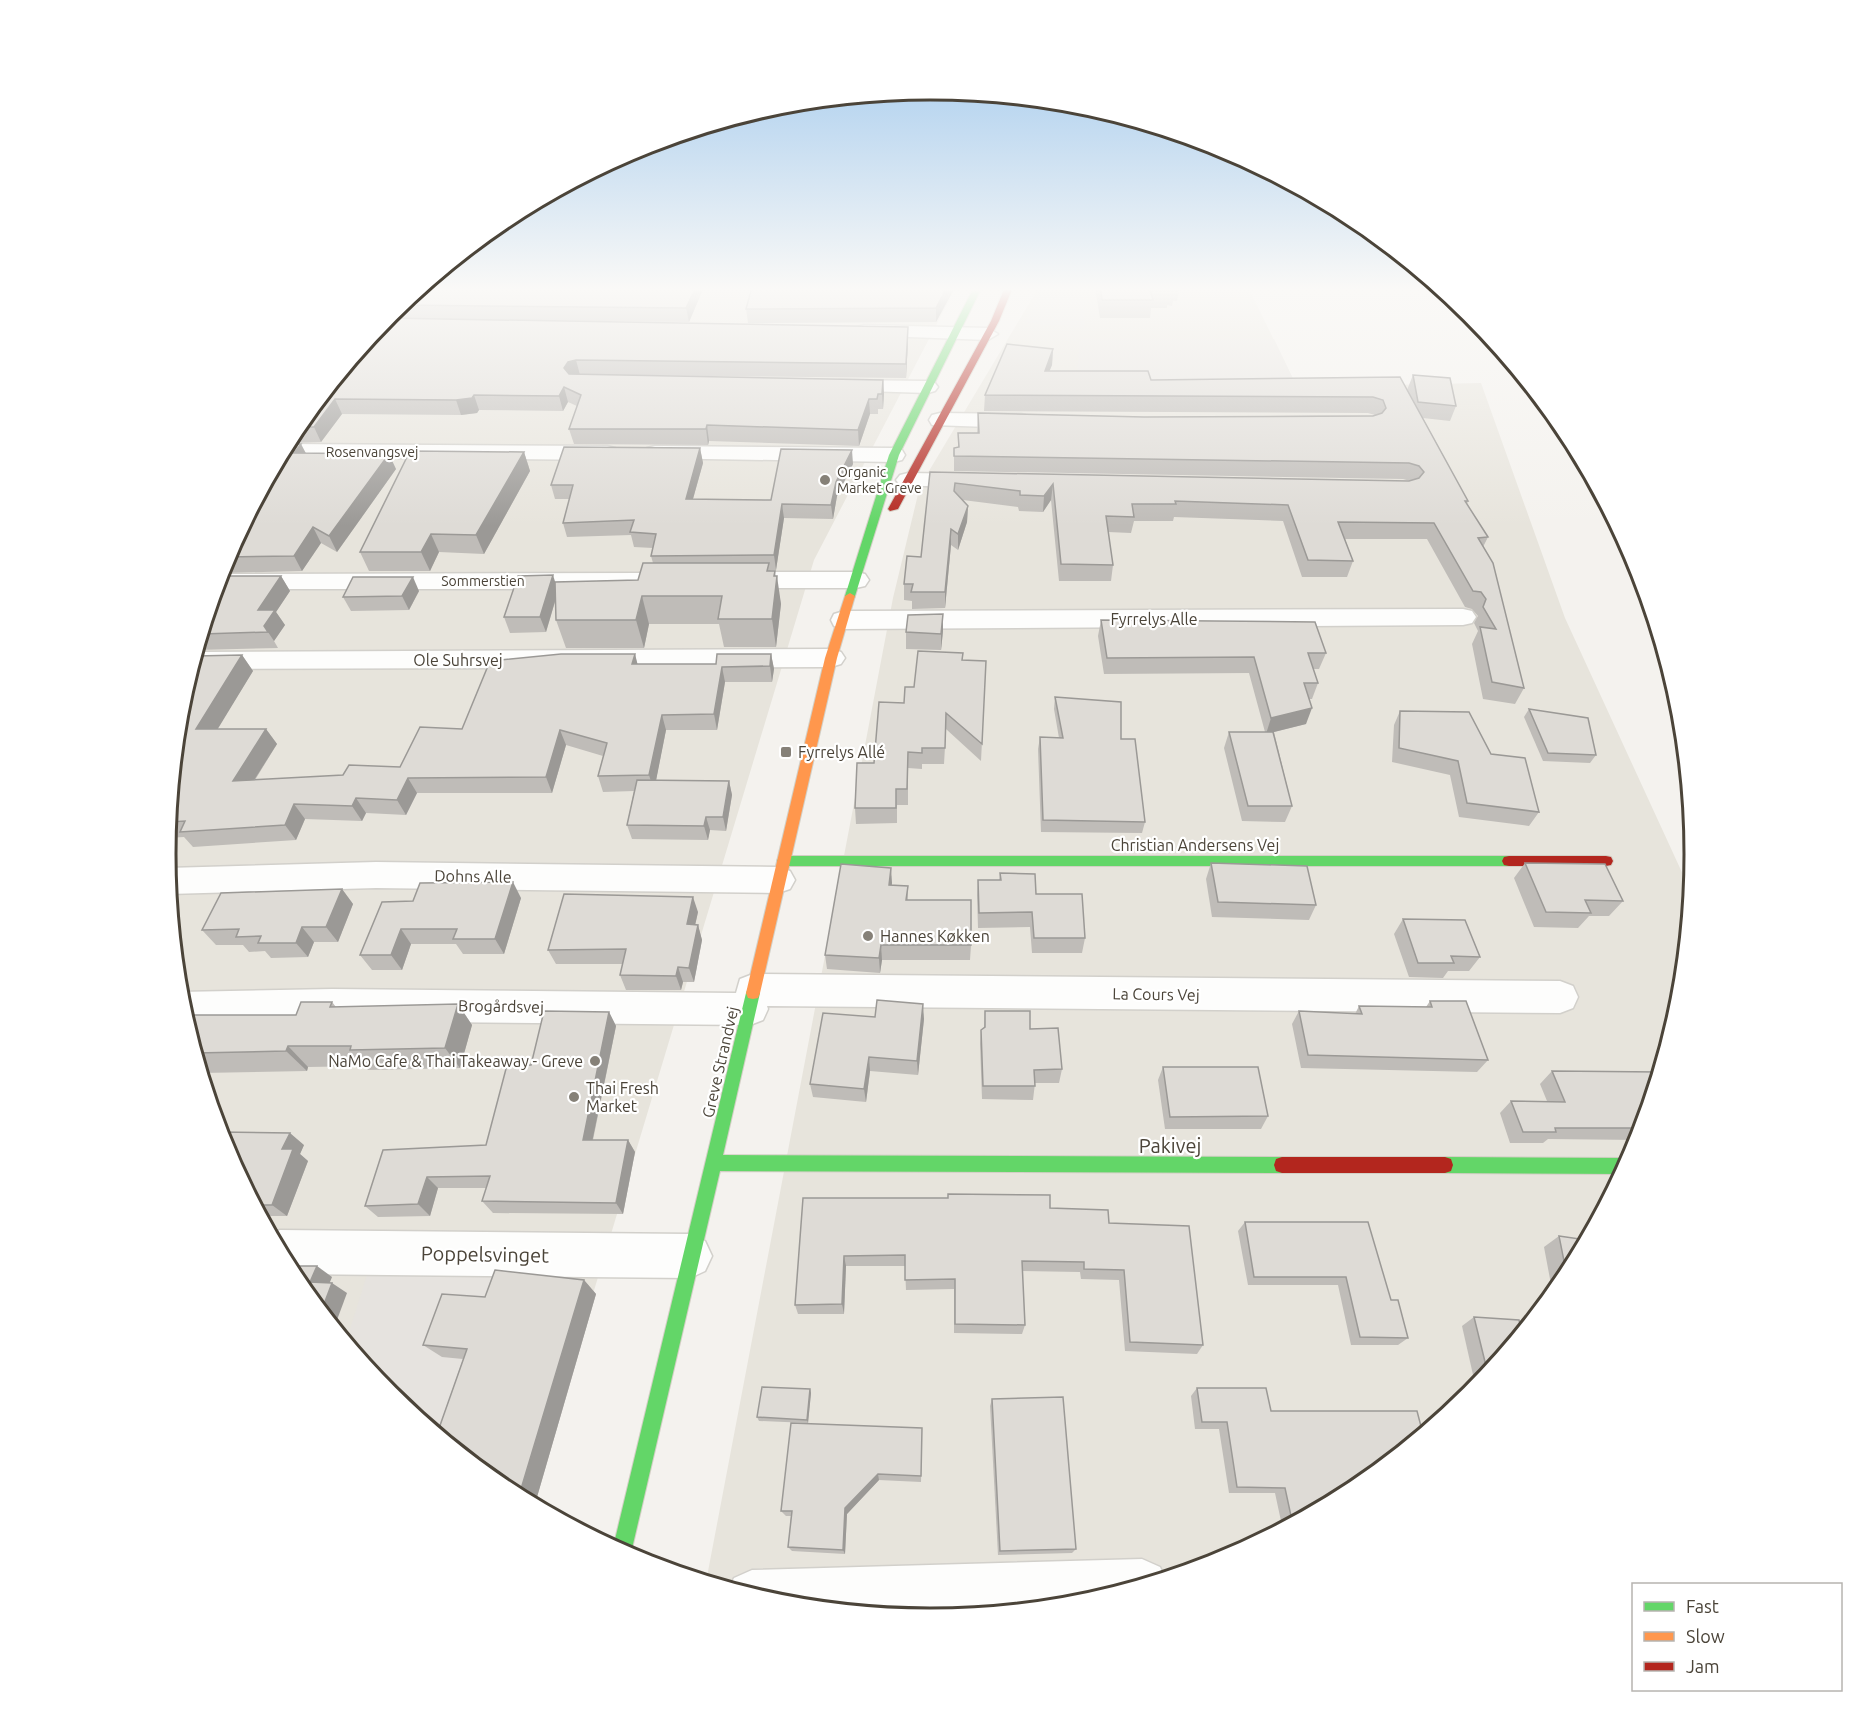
<svg xmlns="http://www.w3.org/2000/svg" width="1860" height="1709" viewBox="0 0 1860 1709" font-family="Ubuntu,sans-serif">
<rect width="100%" height="100%" fill="#f4f2ee"/>
<g fill="#e7e4dc">
<path d="M422,287H956L814,560L530,1503L505,1490L389,1395L294,1279L224,1147L180,1003L166,854L180,705L224,562L295,429L390,314Z"/>
<path d="M1039,287H1248L1297,387L1481,383L1565,618L1691,892L1680,1004L1636,1147L1565,1280L1470,1395L1354,1490L1222,1561L1079,1604L930,1619L781,1604L706,1582L893,598L920,486Z"/>
</g>
<g fill="#e6e3df">
<path d="M1042,287L1084,289V328L1025,323Z"/>
<path d="M1080,339H1274L1297,387L1076,384Z"/>
<path d="M374,1253L505,1254L443,1439L389,1395L346,1342Z"/>
</g>
<g fill="none" stroke-linecap="round" stroke-linejoin="round">
<defs>
<g id="street">
<path d="M864,325L988,328L998,334L988,340L857,335L854,331L857,327Z"/>
<path d="M840,380L928,381L935,383L938,387L935,391L928,393L833,390L830,386L833,382Z"/>
<path d="M940,413L1021,414L1029,416L1032,421L1029,426L1021,428L932,425L929,420L932,415Z"/>
<path d="M287,444L607,446L615,448L618,453L615,458L607,460L280,457Z"/>
<path d="M655,446L894,448L902,450L905,455L902,460L894,462L647,458L644,453L647,448Z"/>
<path d="M908,473L975,474L983,476L987,481L983,486L975,488L900,485L896,480L900,475Z"/>
<path d="M732,572H856L865,574L869,580L865,586L856,588H732L723,586L719,580L723,574Z"/>
<path d="M645,573L654,575L658,581L654,587L645,589H215L220,574Z"/>
<path d="M1463,609L1472,611L1476,617L1472,623L1463,625L844,629L834,626L831,620L834,614L844,611Z"/>
<path d="M831,649L841,652L845,658L841,664L831,667L191,669L196,652Z"/>
<path d="M376,862L778,867L790,871L795,880L790,889L778,893L376,888L169,894L167,868Z"/>
<path d="M753,974L1560,981L1573,986L1578,997L1573,1008L1560,1013L767,1006L768,1009L763,1020L750,1025L332,1021L186,1023L179,992L332,989L736,993L740,979Z"/>
<path d="M280,1230L690,1234L705,1241L712,1256L705,1271L690,1278L291,1274L270,1234Z"/>
<path d="M1142,1559L1160,1567L1165,1578L1079,1604L959,1616L914,1617L781,1604L729,1589L734,1578L752,1570Z"/>
</g>
<g id="fast">
<path d="M974,287H982L899,455L855,596L854,598H846L845,596L889,455Z"/>
<path d="M784,856H1509L1514,857L1516,861L1514,865L1509,866H784L779,865L777,861L779,857Z"/>
<path d="M753,987L758,988L760,993L723,1155L1282,1157L1288,1159L1290,1165L1288,1171L1282,1173L720,1171L630,1557L613,1548L746,993L748,988Z"/>
<path d="M1445,1157L1626,1158L1630,1159L1622,1174L1445,1173L1439,1171L1437,1165L1439,1159Z"/>
</g>
<path id="slow" d="M850,593L855,596L837,658L760,993L758,998L753,999L748,998L746,993L825,658L845,596Z"/>
<g id="jam">
<path d="M1005,287H1013L999,321L898,509L890,511L888,509L991,321Z"/>
<path d="M1509,856H1606L1611,857L1613,861L1611,865L1606,866H1509L1504,865L1502,861L1504,857Z"/>
<path d="M1282,1157H1445L1451,1159L1453,1165L1451,1171L1445,1173H1282L1276,1171L1274,1165L1276,1159Z"/>
</g>
</defs>
<use href="#street" stroke="#d2d0cb" stroke-width="3"/>
<use href="#fast" stroke="#d3cfc5" stroke-width="2"/>
<use href="#slow" stroke="#d3cfc5" stroke-width="2"/>
<use href="#jam" stroke="#d3cfc5" stroke-width="2"/>
<use href="#street" fill="#fdfdfc" fill-rule="evenodd"/>
<use href="#fast" fill="#63d668" fill-rule="evenodd"/>
<use href="#slow" fill="#ff974d" fill-rule="evenodd"/>
<use href="#jam" fill="#b3261e" fill-rule="evenodd"/>
</g>
<g fill="#bfbcb8">
<path d="M422,287H704L689,322L504,320L908,327V341L906,378L597,375L883,380L884,394L883,409H878V414H870L859,446L709,441L708,445L574,444L569,429L577,406L568,402L563,411L479,410L477,413L461,415L342,414L321,442L287,443L295,429L390,314Z"/>
<path d="M1080,287H1180L1177,301H1173L1172,306L1167,305V308H1151L1150,318H1100L1095,287Z"/>
<path d="M953,291L936,322L748,323L746,309Z"/>
<path d="M1053,349L1052,365L1049,371L1151,380L1407,390L1413,375L1456,406L1450,421L1423,418L1468,501L1467,504L1488,537L1483,547L1524,688L1515,704L1483,699L1472,644L1478,631L1474,623L1478,616L1472,609L1465,607L1427,539H1345L1353,561L1347,577H1302L1283,521L1174,517L1173,521H1134L1131,533L1108,532L1113,565L1111,581H1059L1051,500L1043,512L1019,511L1018,507L963,500L968,506L967,522L958,550L951,545L945,608L912,609V601L904,600V584L921,557L930,472L1410,481L1403,479L954,471V448L958,447V433H977L978,413L1144,417L1375,415L1368,413L984,411L985,395Z"/>
<path d="M287,444L306,453L396,469L337,552L321,543L302,571L220,573L224,562Z"/>
<path d="M700,448L703,463L693,499L771,500L853,464L837,496L833,519L784,518L776,570H770L775,576L781,604L776,647H724L719,624H649L644,648H566L556,620L555,602L546,632L510,633L504,617L555,582L638,580L653,563L651,556L653,548L634,547L631,535L567,537L563,523L569,499H555L551,485Z"/>
<path d="M524,452L530,471L484,554L439,552L430,571H369L360,552Z"/>
<path d="M220,576H281L290,591L276,612L285,625L274,641L278,648L197,650Z"/>
<path d="M419,591L409,610L351,611L343,597Z"/>
<path d="M1101,620L1326,653L1319,669H1313L1318,683L1312,699H1309L1306,724L1274,732L1292,806L1285,822L1242,821L1224,748L1229,732H1265L1249,673L1104,674L1098,636Z"/>
<path d="M943,631L941,650L906,649V632Z"/>
<path d="M635,654L637,664H716L771,654L774,669L772,682H725L717,730H666L656,780L729,781L732,795L726,831L710,830L708,840L632,839L627,825L634,791L603,792L598,776L603,756L566,745L552,793H417L406,815L366,813L362,821L305,819L296,840L193,847L184,837L167,838L180,705L242,655L253,671L217,729H266L277,744L255,780L343,775L400,767L462,729Z"/>
<path d="M962,660L986,661L981,761L946,729L944,764H922V769L908,768V805H897V823L856,824L855,808L874,763L904,703Z"/>
<path d="M1055,697L1121,739L1145,822L1142,833L1041,832L1038,749L1040,737L1059,738L1054,709Z"/>
<path d="M1529,709L1596,755L1590,763L1543,761L1524,717Z"/>
<path d="M1400,711L1491,754L1539,812L1529,826L1459,817L1450,775L1392,762L1394,725Z"/>
<path d="M1211,863L1316,905L1309,920L1212,917L1206,879Z"/>
<path d="M1525,863L1623,901L1609,916H1589L1578,928L1534,927L1514,878Z"/>
<path d="M1000,873L1036,894L1085,938L1082,953H1032L1030,927L978,928L977,895L978,880H999Z"/>
<path d="M892,883V885L908,886V900L971,945L970,960H882L880,973L827,969L825,955Z"/>
<path d="M342,889L353,904L338,942H314L308,957L271,958L265,951L249,952L243,945H216L202,930Z"/>
<path d="M521,898L504,954H463L456,944H411L402,970H372L360,955L413,901Z"/>
<path d="M698,912L695,925H698L702,940L694,982H683L681,990H626L620,975L623,964H556L548,950Z"/>
<path d="M1403,919L1480,957L1469,971H1448L1443,978L1409,977L1394,934Z"/>
<path d="M1430,1001L1488,1060L1477,1072L1301,1068L1292,1024L1299,1011L1355,1014L1359,1006L1426,1007Z"/>
<path d="M332,1002L336,1007L458,1004L472,1025L460,1068L368,1070L365,1066L308,1067L307,1071L201,1073L184,1015H296Z"/>
<path d="M985,1011L1030,1029L1062,1069L1059,1083H1035L1033,1100L982,1099L980,1044L981,1030L984,1028Z"/>
<path d="M609,1012L616,1026L593,1140H628L635,1152L623,1214L493,1213L482,1201L487,1188H438L430,1216L378,1217L365,1206L486,1145L531,1065Z"/>
<path d="M875,1017L924,1019L918,1075L870,1071L866,1102L813,1097L810,1084Z"/>
<path d="M1163,1067L1268,1116L1261,1129H1165L1158,1080Z"/>
<path d="M1552,1071L1659,1072L1639,1140L1548,1139L1543,1143H1510L1500,1113L1511,1101H1547L1540,1084Z"/>
<path d="M304,1145L300,1154L308,1161L287,1216H261L224,1147Z"/>
<path d="M803,1198L1050,1208L1109,1223L1203,1345L1197,1354L1125,1351L1119,1280L1081,1279L1080,1272L1022,1271L1025,1325L1022,1334L954,1333V1289L906,1290L905,1266H846L844,1314H798L795,1305Z"/>
<path d="M1245,1222L1391,1300L1408,1338L1398,1345H1351L1338,1285H1248L1238,1231Z"/>
<path d="M1559,1236L1587,1240L1565,1280L1553,1295L1544,1247Z"/>
<path d="M584,1280L596,1294L537,1497L512,1494L505,1490L437,1434L463,1359L442,1357L423,1345L485,1297Z"/>
<path d="M1474,1317L1522,1333L1476,1388L1462,1326Z"/>
<path d="M1197,1388L1271,1411L1354,1490L1297,1521H1281L1275,1493H1229L1219,1429H1195L1191,1396Z"/>
<path d="M810,1389L811,1393L808,1423L759,1421L757,1417Z"/>
<path d="M992,1399L1076,1549L1072,1553L998,1555L990,1406Z"/>
<path d="M922,1435L921,1482L879,1480L847,1514L845,1554L792,1551L788,1547L791,1516H786L781,1511Z"/>
</g>
<g fill="#9b9996">
<path d="M696,287H704L689,322L686,308Z"/>
<path d="M947,287H953V291L936,322V308Z"/>
<path d="M908,327V341L906,378V364Z"/>
<path d="M1053,349L1052,365L1043,387L1045,371Z"/>
<path d="M576,360L580,375L568,383L564,368L568,362Z"/>
<path d="M883,380L884,394L883,409L882,394Z"/>
<path d="M564,387L568,402L563,411L559,396Z"/>
<path d="M474,395L479,410L477,413L461,415L456,400Z"/>
<path d="M335,399L342,414L321,442L314,427Z"/>
<path d="M869,399L870,414L859,446L858,430Z"/>
<path d="M707,425L709,441L708,445L706,429Z"/>
<path d="M301,444L309,459L294,453Z"/>
<path d="M700,448L703,463L689,513L686,499Z"/>
<path d="M852,450L853,464L837,496L833,519L831,505L836,482Z"/>
<path d="M524,452L530,471L484,554L476,535Z"/>
<path d="M389,454L396,469L337,552L329,536Z"/>
<path d="M1053,484L1051,500L1043,512L1044,496Z"/>
<path d="M782,504L784,518L776,570L774,555Z"/>
<path d="M968,506L967,522L958,550V534Z"/>
<path d="M313,527L321,543L302,571L294,556Z"/>
<path d="M951,529V545L945,608V592Z"/>
<path d="M431,534L439,552L430,571L421,552Z"/>
<path d="M775,571L776,582L777,576L781,604L776,647L772,619Z"/>
<path d="M553,575L558,591L546,632L540,617Z"/>
<path d="M281,576L290,591L276,612L285,625L274,641L264,626L258,610Z"/>
<path d="M413,577L419,591L409,610L402,596Z"/>
<path d="M642,596L649,624L644,648L636,620Z"/>
<path d="M943,614V631L941,650V634Z"/>
<path d="M635,654L639,670L632,664Z"/>
<path d="M771,654L774,669L772,682L770,666Z"/>
<path d="M242,655L253,671L208,745L196,729Z"/>
<path d="M722,667L725,682L717,730L714,714Z"/>
<path d="M1312,708L1306,724L1266,734L1271,718Z"/>
<path d="M662,715L666,730L654,791L649,775Z"/>
<path d="M266,729L277,744L244,796L233,781Z"/>
<path d="M560,730L566,745L552,793L546,777Z"/>
<path d="M408,778L417,793L406,815L397,800Z"/>
<path d="M729,781L732,795L726,831L723,817Z"/>
<path d="M356,798L366,813L362,821L352,806Z"/>
<path d="M294,804L305,819L296,840L285,825Z"/>
<path d="M706,817L710,830L708,840L704,826Z"/>
<path d="M891,868L892,883L890,900L889,885Z"/>
<path d="M513,882L521,898L504,954L495,939Z"/>
<path d="M342,889L353,904L338,942L326,927Z"/>
<path d="M693,897L698,912L692,939L687,924Z"/>
<path d="M698,925L702,940L694,982L689,968Z"/>
<path d="M302,927L314,942L308,957L296,943Z"/>
<path d="M401,929L411,944L402,970L391,955Z"/>
<path d="M881,945L882,960L880,973L879,958Z"/>
<path d="M678,967L683,982L681,990L676,976Z"/>
<path d="M458,1004L472,1025L460,1068L445,1048Z"/>
<path d="M923,1004L924,1019L918,1075L917,1061Z"/>
<path d="M609,1012L616,1026L590,1152L583,1140Z"/>
<path d="M288,1046L308,1067L307,1071L286,1051Z"/>
<path d="M869,1057L870,1071L866,1102L864,1089Z"/>
<path d="M290,1133L304,1145L300,1154L308,1161L287,1216L272,1205L282,1149Z"/>
<path d="M628,1140L635,1152L623,1214L616,1203Z"/>
<path d="M427,1177L438,1188L430,1216L418,1204Z"/>
<path d="M844,1256L846,1266L844,1314L842,1304Z"/>
<path d="M317,1266L332,1277L326,1292L310,1282Z"/>
<path d="M584,1280L596,1294L537,1497L521,1489Z"/>
<path d="M332,1283L347,1293L334,1328L321,1312Z"/>
<path d="M810,1389L811,1393L808,1423L807,1420Z"/>
<path d="M878,1474L879,1480L847,1514L845,1554L843,1550L845,1508Z"/>
</g>
<g fill="#dedbd6" stroke="#9b9996" stroke-width="1.5">
<path d="M422,287H696L686,308L400,305Z"/>
<path d="M752,287H947L936,308L746,309Z"/>
<path d="M1100,287H1175V288H1169L1170,290H1150L1153,300H1102Z"/>
<path d="M386,318L908,327L906,364L576,360L568,362L564,368L569,374L883,380L882,394H878L877,399H869L858,430L707,425L706,429H569L581,395L564,387L559,396L474,395L472,398L456,400L335,399L314,427H296Z"/>
<path d="M1007,344L1053,349L1045,371H1148L1151,380L1400,377L1468,501H1465L1488,537L1478,538L1493,563L1524,688L1492,682L1480,627L1496,629L1483,607L1486,599L1481,592L1473,591L1434,523L1338,522L1353,561L1308,560L1288,505L1175,501L1176,504H1132L1134,517L1106,516L1113,565L1061,564L1053,484L1044,496L1020,495V491L955,483L954,491L968,506L958,534L951,529L945,592H911L913,584H904L907,556L921,557L930,472L1409,481L1419,478L1424,472L1419,466L1409,463L954,456V448L959,447L958,433H979L978,413L1144,417L1373,416L1382,413L1386,408L1383,400L1373,397L985,395Z"/>
<path d="M1413,375L1450,378L1456,406L1418,402Z"/>
<path d="M287,444H301L294,453L389,454L329,536L313,527L294,556L226,557Z"/>
<path d="M564,447L700,448L686,499L771,500L781,449L852,450L836,482L831,505L782,504L774,555L651,556L656,534L630,532L634,520L563,523L573,485H551Z"/>
<path d="M410,451L524,452L476,535L431,534L421,552H360Z"/>
<path d="M643,563H769L767,571H775L774,576H777L772,619H718L722,596H642L636,620H556L555,582L638,580Z"/>
<path d="M553,575L540,617H504L518,576Z"/>
<path d="M220,576H281L258,610H275L264,626L268,632L202,634Z"/>
<path d="M353,577H413L402,596L343,597Z"/>
<path d="M943,614L941,634L906,632L908,615Z"/>
<path d="M1101,620L1315,622L1326,653H1308L1318,683H1304L1312,708L1271,718L1254,657L1107,658Z"/>
<path d="M918,651L963,653L962,660L986,661L982,744L946,713L945,748H922V753L908,752L907,789H896V808H855L857,763H874L879,702L904,703L905,687H914Z"/>
<path d="M561,654H635L632,664H716L717,654H771L770,666L722,667L714,714L662,715L649,775L598,776L607,743L560,730L546,777L408,778L397,800L356,798L352,806L294,804L285,825L180,832L185,821L169,822L180,705L195,656L242,655L196,729H266L233,781L343,775L349,765L400,767L420,727L462,729L490,661Z"/>
<path d="M1055,697L1121,702V739H1135L1145,822L1043,820L1040,737L1063,738Z"/>
<path d="M1529,709L1588,718L1596,755L1548,753Z"/>
<path d="M1400,711L1469,712L1491,754L1525,758L1539,812L1467,803L1458,761L1399,748Z"/>
<path d="M1229,732H1273L1292,806H1248Z"/>
<path d="M637,780L729,781L723,817H706L704,826L627,825Z"/>
<path d="M1211,863L1307,866L1316,905L1218,902Z"/>
<path d="M1525,863L1605,864L1623,901L1585,900L1591,913L1546,912Z"/>
<path d="M841,864L891,868L889,885L908,886L906,900H971V945H881L879,958L825,955Z"/>
<path d="M1000,873L1035,874L1036,894H1082L1085,938H1034L1032,912L979,913L978,880H1001Z"/>
<path d="M513,882L495,939H453L457,929H401L391,955H360L382,902L413,901L420,883Z"/>
<path d="M342,889L326,927H302L296,943H258L261,936L236,937L239,929L202,930L221,893Z"/>
<path d="M564,894L693,897L687,924L698,925L689,968L678,967L676,976L620,975L626,949L548,950Z"/>
<path d="M1403,919L1465,920L1480,957L1451,956L1454,963H1418Z"/>
<path d="M877,1000L923,1004L917,1061L869,1057L864,1089L810,1084L823,1013L875,1017Z"/>
<path d="M1430,1001H1466L1488,1060L1308,1055L1299,1011L1362,1014L1359,1006L1432,1007Z"/>
<path d="M301,1002H332L330,1007L458,1004L445,1048L350,1050L351,1046H288L286,1051L195,1053L184,1015H296Z"/>
<path d="M544,1011L609,1012L583,1140H628L616,1203L482,1201L490,1176L427,1177L418,1204L365,1206L383,1150L486,1145L507,1065H531Z"/>
<path d="M985,1011H1030V1029L1058,1028L1062,1069L1034,1070L1035,1086H983L981,1030L985,1027Z"/>
<path d="M1163,1067H1258L1268,1116L1170,1117Z"/>
<path d="M1552,1071L1659,1072L1642,1128H1555L1556,1132H1523L1511,1101L1565,1102Z"/>
<path d="M219,1132L290,1133L282,1149H293L272,1205H255L224,1147Z"/>
<path d="M948,1194L1050,1195V1208L1108,1210L1109,1223L1189,1226L1203,1345L1130,1342L1124,1270L1084,1269V1262L1022,1261L1025,1325L955,1324V1279L905,1280V1255L844,1256L842,1304L795,1305L803,1198H948Z"/>
<path d="M1245,1222H1368L1391,1300H1398L1408,1338L1360,1337L1346,1277H1254Z"/>
<path d="M1559,1236L1587,1240L1567,1276Z"/>
<path d="M287,1266H317L310,1282L332,1283L321,1312L294,1279Z"/>
<path d="M495,1270L584,1280L521,1489L501,1486L437,1434L467,1349L423,1345L442,1294L485,1297Z"/>
<path d="M1474,1317L1519,1320L1522,1333L1488,1374Z"/>
<path d="M762,1387L810,1389L807,1420L757,1417Z"/>
<path d="M1197,1388H1266L1271,1411H1417L1423,1434L1354,1490L1306,1516H1291L1285,1488L1237,1487L1227,1422H1202Z"/>
<path d="M1063,1397L1076,1549L1000,1551L992,1399Z"/>
<path d="M791,1423L922,1428L921,1476L878,1474L845,1508L843,1550L788,1547L792,1511H781Z"/>
</g>
<linearGradient id="sky" x2="0" y2="1"><stop stop-color="#98c4ec"/><stop offset="0.55" stop-color="#faf9f7"/><stop offset="1" stop-color="#faf9f7" stop-opacity="0"/></linearGradient>
<rect width="1860" height="526" fill="url(#sky)"/>
<g fill="#868178" stroke="#fff" stroke-width="2">
<circle cx="825" cy="480" r="6"/>
<rect x="780" y="746" width="12" height="12" rx="3"/>
<circle cx="868" cy="936" r="6"/>
<circle cx="595" cy="1061" r="6"/>
<circle cx="574" cy="1097" r="6"/>
</g>
<g text-anchor="middle" dominant-baseline="central" stroke-width="4.5" stroke-linejoin="round" paint-order="stroke">
<g font-size="14" fill="#4b4439" stroke="#fff">
<text x="372" y="452">Rosenvangsvej</text>
<text x="483" y="581">Sommerstien</text>
</g>
<g font-size="14" fill="#4b4439" stroke="#fff" text-anchor="start">
<text x="837" y="472">Organic<tspan x="837" dy="16">Market Greve</tspan></text>
</g>
<g font-size="16" fill="#4b4439" stroke="#fff">
<text x="1154" y="619">Fyrrelys Alle</text>
<text x="458" y="660">Ole Suhrsvej</text>
<text x="1195" y="845">Christian Andersens Vej</text>
<text transform="translate(473 876) rotate(1)">Dohns Alle</text>
<text transform="translate(1156 994) rotate(1)">La Cours Vej</text>
<text transform="translate(501 1006) rotate(1)">Brogårdsvej</text>
<text transform="translate(720 1062) rotate(-77)">Greve Strandvej</text>
</g>
<g font-size="16" fill="#4b4439" stroke="#fff" text-anchor="start">
<text x="798" y="752">Fyrrelys Allé</text>
<text x="880" y="936">Hannes Køkken</text>
<text x="583" y="1061" text-anchor="end">NaMo Cafe &amp; Thai Takeaway - Greve</text>
<text x="586" y="1088">Thai Fresh<tspan x="586" dy="18">Market</tspan></text>
</g>
<g font-size="20" fill="#4b4439" stroke="#fff">
<text x="1170" y="1145">Pakivej</text>
<text transform="translate(485 1254) rotate(1)">Poppelsvinget</text>
</g>
</g>
<path d="M0 0H1860V1709H0ZM176 854a754 754 0 1 1 1508 0a754 754 0 1 1-1508 0Z" fill="#fff" fill-rule="evenodd"/>
<path fill="none" stroke="#4b4439" stroke-width="3" d="M176 854a754 754 0 1 1 1508 0a754 754 0 1 1-1508 0Z"/>
<rect x="1632" y="1583" width="210" height="108" fill="#ffffff" stroke="#b7b4b0" stroke-width="1.5"/>
<rect x="1644" y="1602" width="30" height="9" fill="#63d668" stroke="#b7b4b0" stroke-width="1.5"/>
<text x="1686" y="1613" font-size="18" fill="#4b4439">Fast</text>
<rect x="1644" y="1632" width="30" height="9" fill="#ff974d" stroke="#b7b4b0" stroke-width="1.5"/>
<text x="1686" y="1643" font-size="18" fill="#4b4439">Slow</text>
<rect x="1644" y="1662" width="30" height="9" fill="#b3261e" stroke="#b7b4b0" stroke-width="1.5"/>
<text x="1686" y="1673" font-size="18" fill="#4b4439">Jam</text>
</svg>
